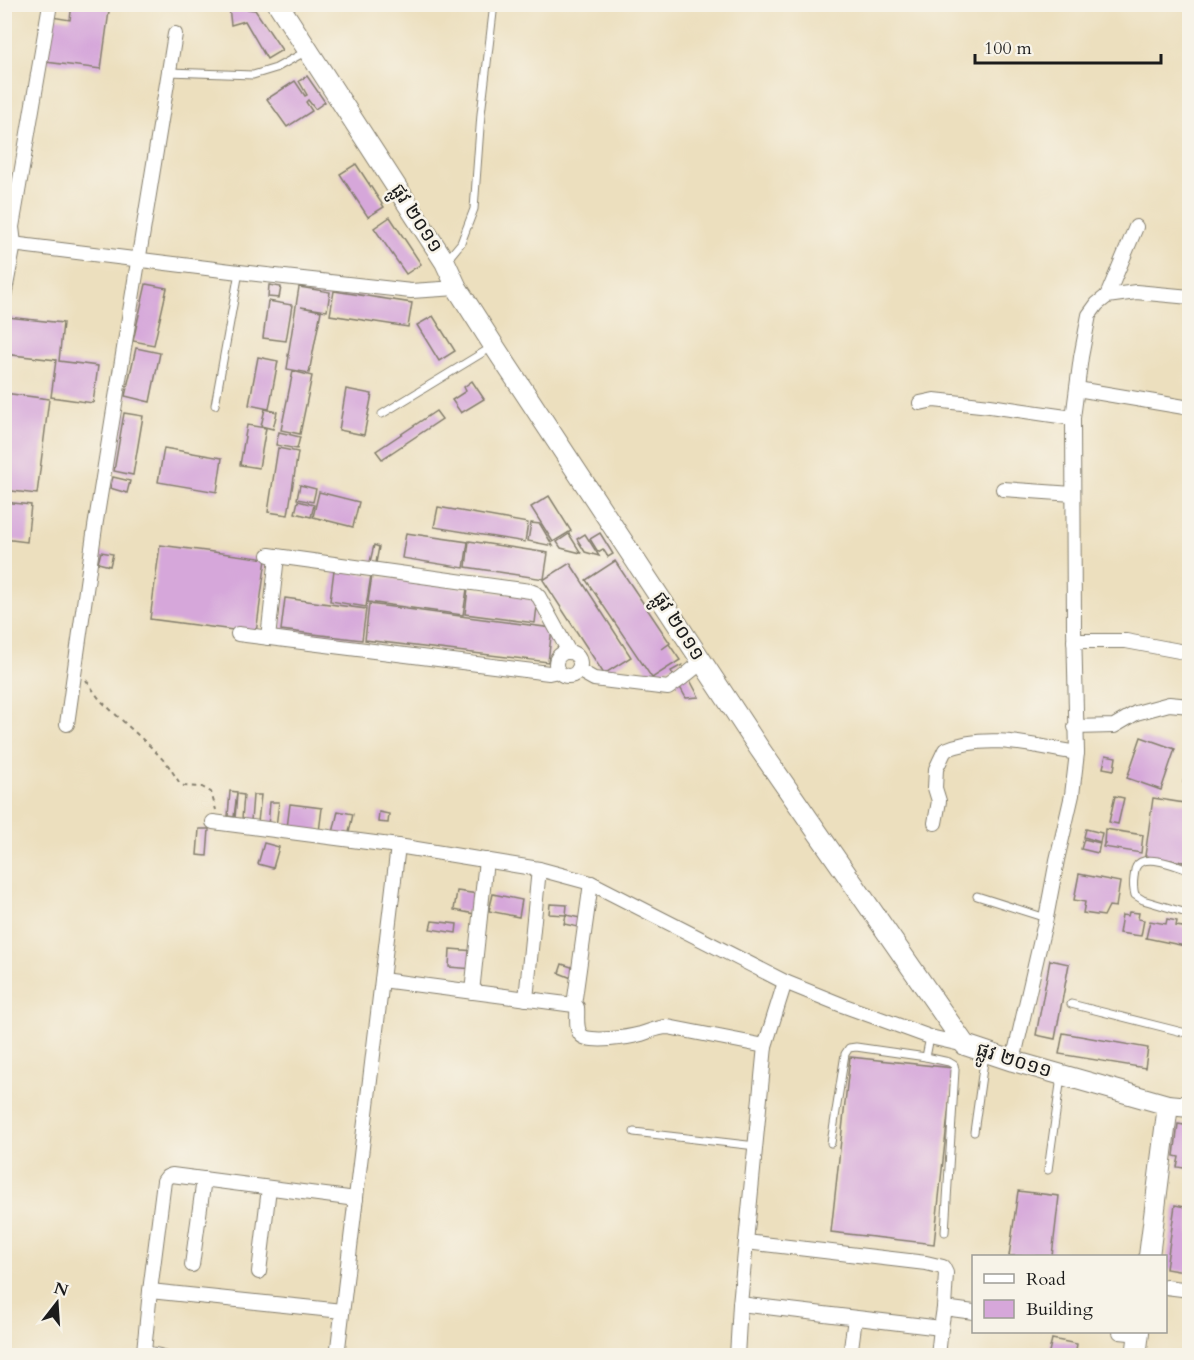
<svg xmlns="http://www.w3.org/2000/svg" width="1194" height="1360" viewBox="0 0 1194 1360" font-family="Cardo,'Noto Sans Khmer',serif">
<rect width="100%" height="100%" fill="#f7f3e8"/>
<filter id="ink" filterUnits="userSpaceOnUse"><feTurbulence type="fractalNoise" baseFrequency=".0167" numOctaves="2"/><feDisplacementMap in="SourceGraphic" scale="12" xChannelSelector="R" yChannelSelector="G"/><feConvolveMatrix kernelMatrix="1 2 1 2 8 2 1 2 1" color-interpolation-filters="sRGB"/></filter>
<filter id="wash" filterUnits="userSpaceOnUse"><feTurbulence type="fractalNoise" baseFrequency=".008" numOctaves="4" result="noise"/><feDisplacementMap in="SourceGraphic" scale="24" xChannelSelector="R" yChannelSelector="G"/><feGaussianBlur stdDeviation="1.35" result="paint"/><feColorMatrix in="noise" values="0 0 0 0 0 0 0 0 0 0 0 0 0 0 0 0 0 1.4 0 .05"/><feComposite in="paint" operator="in"/></filter>
<g filter="url(#wash)">
<rect width="100%" height="100%" fill="#ecdfbe"/>
<g id="blocks">
<g fill="#d6a7da">
<path d="M72,4H110L101,69L46,62L52,17L70,20Z"/>
<path d="M229,7L255,10L282,50L267,59L245,21L231,25Z"/>
<path d="M307,76L325,102L315,109L308,100L306,102L312,111L287,127L267,99L295,81L305,96L307,95L299,81Z"/>
<path d="M356,164L384,207L368,217L340,174Z"/>
<path d="M390,217L421,264L406,274L374,228Z"/>
<path d="M146,284L167,288L154,345L133,341Z"/>
<path d="M269,285L281,287L279,298L268,297Z"/>
<path d="M299,287L330,292L327,311L301,307L321,311L309,373L287,369L289,356H288Z"/>
<path d="M334,291L412,303L408,327L330,315Z"/>
<path d="M268,301L292,305L286,341L263,338Z"/>
<path d="M433,316L455,351L439,361L417,325Z"/>
<path d="M7,317L63,323L59,361L98,366L93,403L51,397L56,360L4,354V339Z"/>
<path d="M136,348L160,353L150,402L125,396Z"/>
<path d="M258,357L278,361L269,409L249,405Z"/>
<path d="M293,371L312,376L300,434L281,430Z"/>
<path d="M472,381L484,399L461,413L452,400L466,391L464,387Z"/>
<path d="M346,389L372,394L364,435L339,430Z"/>
<path d="M4,393L49,399L37,494L4,490Z"/>
<path d="M265,409L277,412L273,429L261,426Z"/>
<path d="M436,411L442,419L382,459L376,451Z"/>
<path d="M124,413L143,416L133,475L114,471Z"/>
<path d="M247,425L266,428L259,468L240,465Z"/>
<path d="M279,432L300,437L297,449L276,445Z"/>
<path d="M164,448L222,458L217,492L158,482Z"/>
<path d="M278,448L298,452L288,515L268,512Z"/>
<path d="M113,477L130,481L127,493L110,488Z"/>
<path d="M300,485L316,489L313,502L297,499Z"/>
<path d="M319,492L359,502L353,527L313,517Z"/>
<path d="M549,496L571,531L553,542L531,507Z"/>
<path d="M298,501L314,505L311,517L295,513Z"/>
<path d="M4,502L31,505L27,542L4,539Z"/>
<path d="M438,507L528,523L525,542L434,527Z"/>
<path d="M531,523L540,524L553,546L528,541Z"/>
<path d="M406,533L468,542L464,568L402,558Z"/>
<path d="M600,533L613,554L608,557L603,549L598,552L590,539Z"/>
<path d="M569,534L581,553L561,548L557,542Z"/>
<path d="M585,534L599,556L585,552L577,539Z"/>
<path d="M469,541L548,553L544,579L466,567Z"/>
<path d="M160,545L266,559L256,633L150,619Z"/>
<path d="M374,545L379,547L376,563L370,562Z"/>
<path d="M101,552L113,554L110,566L98,563Z"/>
<path d="M615,561L670,643L662,649L669,644L680,660L652,678L586,580Z"/>
<path d="M570,563L631,657L604,674L543,580Z"/>
<path d="M334,570L371,575L366,607L330,601Z"/>
<path d="M372,576L467,589L463,615L368,602Z"/>
<path d="M468,589L538,598L535,623L465,614Z"/>
<path d="M285,598L366,609L362,640L281,630Z"/>
<path d="M369,604L552,628L548,662L365,640Z"/>
<path d="M682,665L699,697L686,698L671,671Z"/>
<path d="M1141,737L1175,749L1161,790L1127,778Z"/>
<path d="M1106,755L1116,757L1114,770L1103,768Z"/>
<path d="M230,791L237,792L234,817L228,816Z"/>
<path d="M237,794L244,795L242,819L235,818Z"/>
<path d="M253,795H261L258,822L251,821Z"/>
<path d="M1115,796L1124,798L1118,824L1109,822Z"/>
<path d="M1153,798L1190,804V863L1145,856Z"/>
<path d="M270,802H279L276,827L268,826Z"/>
<path d="M290,804L322,808L319,832L287,828Z"/>
<path d="M338,811L353,814L348,837L333,833Z"/>
<path d="M379,812L389,814L388,823L378,822Z"/>
<path d="M199,829H209L207,856L197,855Z"/>
<path d="M1086,829L1102,833L1100,842L1084,837Z"/>
<path d="M1105,829L1143,835L1141,853L1103,847L1104,844L1105,843H1104Z"/>
<path d="M1084,839L1100,843L1098,853L1081,849Z"/>
<path d="M264,843L279,847L273,868L258,864Z"/>
<path d="M1079,874L1120,882L1116,907L1109,906L1104,916L1083,913L1085,902L1074,900Z"/>
<path d="M457,891L478,894L475,914L454,910Z"/>
<path d="M493,894L522,900L519,917L489,911Z"/>
<path d="M550,904L567,905L566,915L549,914Z"/>
<path d="M1129,912L1139,913L1138,919L1144,920L1141,936L1119,933L1122,915L1128,916Z"/>
<path d="M566,915L585,919L583,928L564,924Z"/>
<path d="M1167,919L1177,921L1176,926L1190,928V947L1146,938L1150,921L1166,924Z"/>
<path d="M432,921L457,924L456,933L430,929Z"/>
<path d="M450,949L475,951L474,969L449,967Z"/>
<path d="M1050,960L1069,964L1055,1039L1036,1035Z"/>
<path d="M562,964L578,969L574,979L559,973Z"/>
<path d="M1063,1033L1148,1048L1145,1068L1059,1054Z"/>
<path d="M850,1057L953,1068L934,1244L831,1232Z"/>
<path d="M1178,1124L1190,1126V1169L1177,1167L1179,1157L1174,1156Z"/>
<path d="M1018,1191L1059,1196L1052,1256H1009Z"/>
<path d="M1175,1205L1190,1208V1273L1166,1269Z"/>
<path d="M1052,1339L1077,1344L1075,1356H1048Z"/>
</g>
</g>
</g>
<g filter="url(#ink)">
<use href="#blocks" fill-opacity="0" stroke="#847e6d" stroke-width="1.5"/>
<g fill="none" stroke-linecap="round" stroke-linejoin="round">
<defs>
<g id="lane">
<path d="M169,72L253,75L276,68L305,52"/>
<path d="M447,260L461,243L474,209L481,114L494,4"/>
<path d="M215,405L239,272"/>
<path d="M382,414L492,347"/>
<path d="M1187,782L1190,783"/>
<path d="M1190,871C1178,866 1143,852 1136,867C1134,870 1135,873 1134,877C1133,884 1133,888 1135,895L1143,900L1190,914"/>
<path d="M977,896L1046,918"/>
<path d="M1071,1004L1190,1034"/>
<path d="M926,1057L949,1062L954,1065L955,1070L945,1232"/>
<path d="M634,1132L756,1146"/>
<path d="M974,1132L985,1054"/>
<path d="M831,1143L845,1054L849,1048L856,1047L926,1057L930,1037"/>
<path d="M1048,1170L1061,1077"/>
</g>
<g id="street">
<path d="M4,243L239,272L411,291L457,288"/>
<path d="M4,296L14,244L12,227L50,4"/>
<path d="M1107,296L1136,227"/>
<path d="M1077,389L1190,408"/>
<path d="M920,403L934,400L990,406L1073,418"/>
<path d="M1003,489L1073,494"/>
<path d="M269,555L530,591L535,593L539,597L569,652"/>
<path d="M238,634L549,673L558,671"/>
<path d="M268,638L277,556"/>
<path d="M1074,641H1126L1190,653"/>
<circle cx="568" cy="664" r="12"/>
<path d="M578,670L594,679L668,688L682,678L703,661"/>
<path d="M67,724L95,527L175,34"/>
<path d="M1075,727L1114,726L1136,713L1169,704L1190,706"/>
<path d="M213,822L398,846L539,869L591,883L785,982L842,1005L930,1037L965,1045"/>
<path d="M935,823L939,801L935,788L936,769L945,750C987,732 1034,746 1077,753"/>
<path d="M591,883L574,1005L577,1007C578,1015 575,1028 581,1035C589,1044 630,1037 641,1034C651,1031 658,1027 668,1027L765,1046"/>
<path d="M382,980L574,1005"/>
<path d="M472,992L486,860"/>
<path d="M526,999L539,869"/>
<path d="M1013,1061L1046,918L1057,860L1072,795L1077,753L1074,628L1073,418L1081,357L1089,315L1097,304L1107,296L1136,292L1190,297"/>
<path d="M746,1242L926,1263L943,1267L946,1273L944,1308"/>
<path d="M192,1265L204,1179"/>
<path d="M259,1272L269,1188"/>
<path d="M1166,1287L1190,1290"/>
<path d="M150,1291L342,1311"/>
<path d="M740,1304L941,1328L944,1308L974,1312"/>
<path d="M1120,1332L1139,1334"/>
<path d="M160,1356L150,1354L144,1351L150,1291L164,1181L167,1177L172,1175L356,1199"/>
<path d="M337,1356L398,846"/>
<path d="M737,1356L740,1304L765,1046L785,982"/>
<path d="M850,1356L855,1318"/>
<path d="M938,1356L941,1328"/>
</g>
<g id="secondary">
<path d="M278,4L445,262L457,288L494,346L759,748L965,1045L1013,1061L1168,1105L1190,1107"/>
<path d="M1149,1256L1168,1105"/>
<path d="M1136,1356L1139,1332"/>
</g>
</defs>
<use href="#lane" stroke="#847e6d" stroke-width="9"/>
<use href="#street" stroke="#847e6d" stroke-width="16"/>
<use href="#secondary" stroke="#847e6d" stroke-width="22"/>
<path stroke="#847e6d" stroke-width="2" stroke-dasharray="4.5 4.5" stroke-linecap="butt" d="M86,680L100,700L152,748L168,765L179,782L184,786L202,787L211,792L216,810"/>
<use href="#lane" stroke="#fff" stroke-width="7"/>
<use href="#street" stroke="#fff" stroke-width="14"/>
<use href="#secondary" stroke="#fff" stroke-width="20"/>
</g>
</g>
<g text-anchor="middle" dominant-baseline="central" stroke-width="5" stroke-linejoin="round" paint-order="stroke">
<g font-size="20" fill="#1c1c1c" stroke="#f7f3e8">
<text transform="translate(417 218) rotate(57)">ផ្លូវ ២០១១</text>
<text transform="translate(679 626) rotate(57)">ផ្លូវ ២០១១</text>
<text transform="translate(1014 1060) rotate(17)">ផ្លូវ ២០១១</text>
</g>
</g>
<rect width="1194" height="1360" fill="none" stroke="#f7f3e8" stroke-width="24"/>
<rect x="972" y="1255" width="195" height="78" fill="#f7f3e8" stroke="#9f9d96" stroke-width="1.5"/>
<rect x="984" y="1274" width="30" height="9" fill="#ffffff" stroke="#9f9d96" stroke-width="1.5"/>
<text x="1026" y="1285" font-size="18" fill="#1c1c1c">Road</text>
<rect x="984" y="1300" width="30" height="18" fill="#d6a7da" stroke="#9f9d96" stroke-width="1.5"/>
<text x="1026" y="1315" font-size="18" fill="#1c1c1c">Building</text>
<g transform="translate(57 1303) rotate(17)" stroke="#f7f3e8" stroke-width="4.5" paint-order="stroke">
<path d="M0-4.5L10 22L0 15L-10 22Z" fill="#1c1c1c"/>
<text y="-9" font-size="16" font-weight="bold" text-anchor="middle" fill="#1c1c1c">N</text>
</g>
<path d="M975 54v9h186v-9" fill="none" stroke="#1c1c1c" stroke-width="3"/>
<text x="984" y="54" font-size="18" fill="#1c1c1c" stroke="#f7f3e8" stroke-width="4.5" paint-order="stroke">100 m</text>
</svg>
